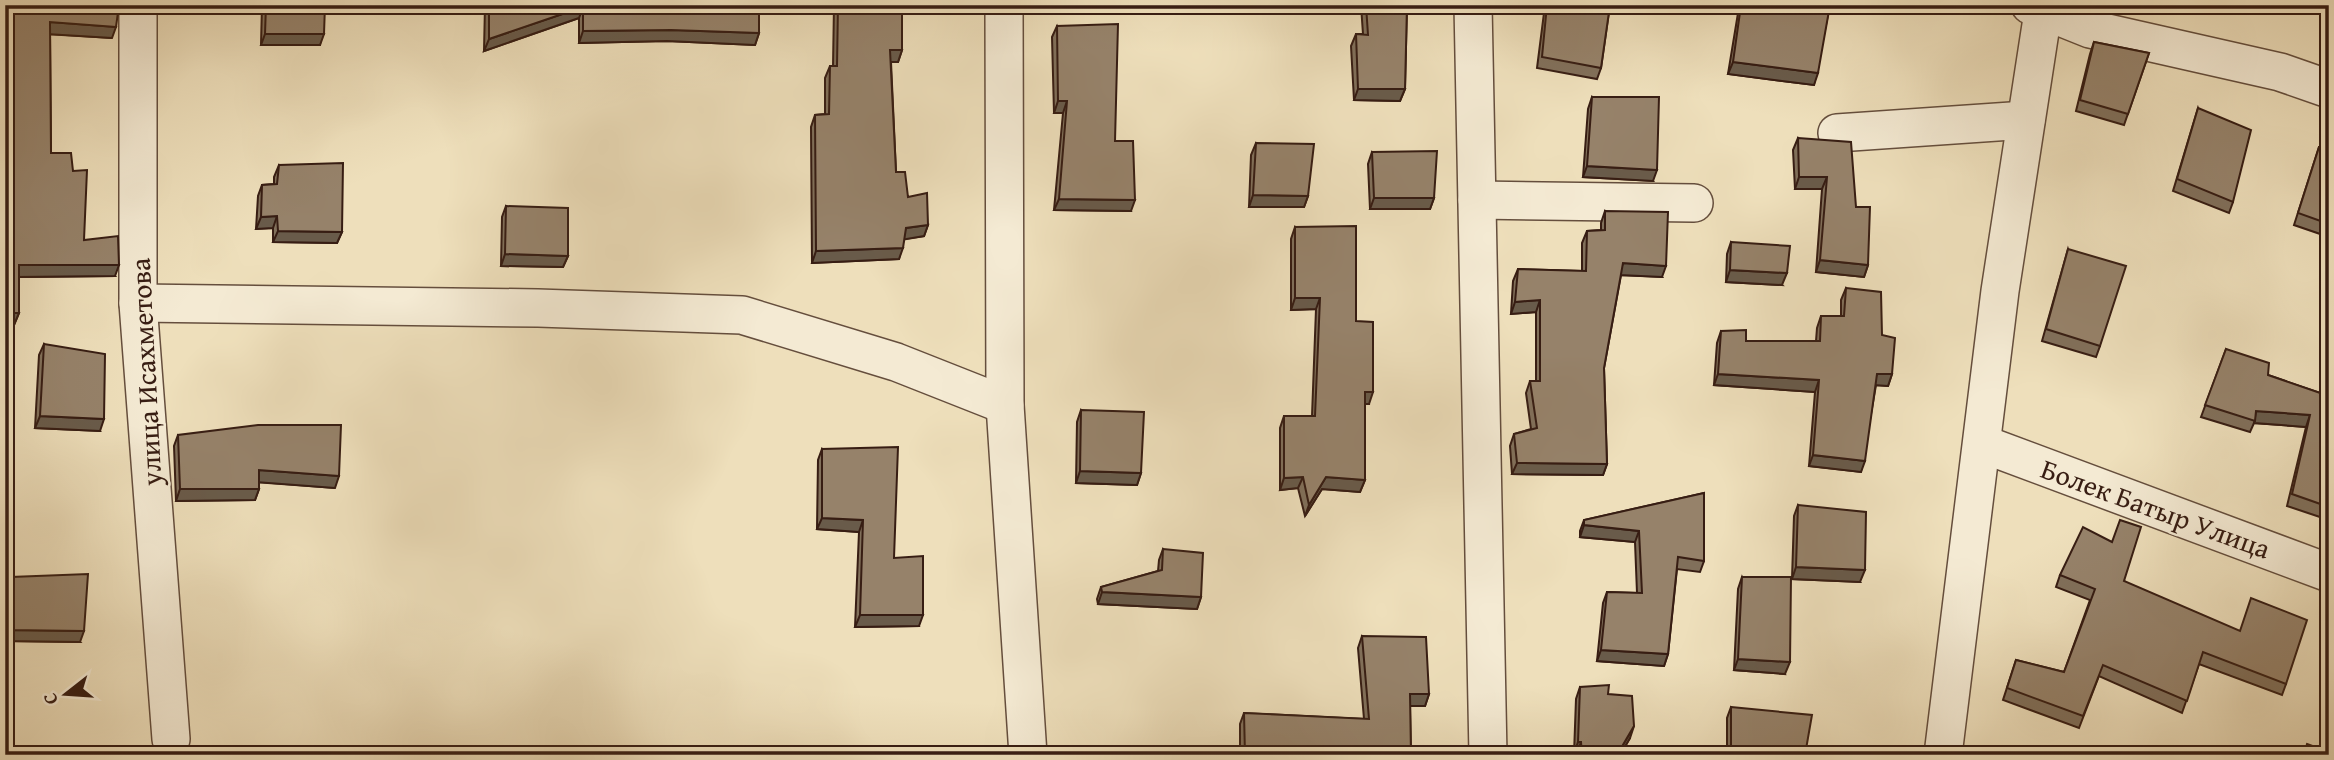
<svg xmlns="http://www.w3.org/2000/svg" width="2334" height="760" viewBox="0 0 2334 760" font-family="'Gentium Book Plus',serif">
<rect width="100%" height="100%" fill="#eedfbb"/>
<filter id="stains"><feTurbulence type="fractalNoise" baseFrequency=".00286" numOctaves="4"/><feColorMatrix values="0 0 0 0 .2 0 0 0 0 .09 0 0 0 0 .02 0 0 0 .5 -.17"/></filter>
<radialGradient id="worn" r=".72"><stop offset=".6" stop-color="#630" stop-opacity="0"/><stop offset="1" stop-color="#630" stop-opacity=".3"/></radialGradient>
<g fill="none" stroke-linecap="round" stroke-linejoin="round">
<defs>
<g id="minor">
<path d="M138,5V303L171,739"/>
<path d="M1004,5L1005,405L1028,755"/>
<path d="M1473,5L1488,755"/>
<path d="M2030,5L2090,29L2280,72L2329,89"/>
<path d="M1837,133L2026,120"/>
<path d="M1477,200L1694,203"/>
<path d="M138,303L538,308L742,315L896,362L1005,405"/>
<path d="M1983,444L2329,573"/>
<path d="M1943,755L2000,291L2043,12"/>
</g>
</defs>
<use href="#minor" stroke="#654e3d" stroke-width="40"/>
<use href="#minor" stroke="#f4ead3" stroke-width="37"/>
</g>
<g fill="#81705b" stroke="#371d13" stroke-width="2">
<path d="M5,5L112,38L50,34L51,153L73,171L84,240L115,276L19,277V313L14,325H5Z"/>
<path d="M262,5H325L320,45H261Z"/>
<path d="M485,5H759V33L755,45L667,41L579,43V18L484,51Z"/>
<path d="M834,5H902V50L898,62H891L896,172L908,197L928,225L924,236L904,239L899,259L812,263L811,127L815,115L825,114V78L830,66H833Z"/>
<path d="M1361,5H1452L1451,7L1407,6L1405,89L1400,101L1354,100L1351,46L1356,34H1363Z"/>
<path d="M1545,5H1610L1601,68L1597,79L1537,68Z"/>
<path d="M1741,5H1830L1814,85L1728,74L1738,13Z"/>
<path d="M1057,26L1131,211L1054,210L1063,113H1054L1052,37Z"/>
<path d="M2094,42L2149,53L2124,125L2076,111L2090,54Z"/>
<path d="M1592,97L1653,181L1583,177L1588,109Z"/>
<path d="M2198,108L2233,202L2229,213L2173,191Z"/>
<path d="M1798,138L1856,207L1868,265L1864,277L1816,272L1822,189H1795L1793,150Z"/>
<path d="M1256,143L1308,196L1304,207H1249L1251,155Z"/>
<path d="M2319,147H2329V237L2294,225Z"/>
<path d="M1372,152L1434,198L1430,209H1370L1368,164Z"/>
<path d="M279,165L342,232L337,243L273,242V228L256,229L258,196L262,185L274,184V177Z"/>
<path d="M506,206L568,256L563,267L501,266L502,217Z"/>
<path d="M1605,211L1662,277L1621,275L1604,368L1607,464L1603,475L1512,474L1510,446L1514,434L1531,429L1526,393L1530,381H1536V312L1511,314L1513,281L1518,269L1582,271V243L1587,231L1601,230V223Z"/>
<path d="M1295,227L1356,321L1369,404H1365V480L1360,492L1322,489L1305,516L1298,488L1280,490V428L1284,416H1312L1316,309L1291,310V239Z"/>
<path d="M1731,242L1782,285L1726,282L1727,254Z"/>
<path d="M2068,249L2100,346L2096,357L2042,341Z"/>
<path d="M1846,288L1882,335L1892,374L1888,386L1876,385L1861,472L1809,466L1815,392L1714,385L1717,343L1721,331L1746,341H1816L1817,328L1821,316H1841V300Z"/>
<path d="M44,344L100,431L35,428L39,355Z"/>
<path d="M2226,349L2268,375L2329,396V520L2287,506L2306,427L2254,423L2250,432L2201,417Z"/>
<path d="M1081,410L1141,473L1137,485L1076,483L1077,422Z"/>
<path d="M178,435L335,488L259,482V489L255,500L176,501L174,446Z"/>
<path d="M822,449L894,558L919,626L855,627L859,532L817,529L818,460Z"/>
<path d="M1704,493V561L1700,572L1677,569L1668,654L1664,666L1597,661L1603,603L1607,592L1637,593L1635,542L1580,537V531L1584,520Z"/>
<path d="M1798,505L1860,582L1792,579L1794,516Z"/>
<path d="M1163,549L1201,597L1197,609L1098,604L1097,599L1101,587L1158,571L1159,560Z"/>
<path d="M2060,575L2124,581L2286,684L2282,695L2199,664L2182,713L2099,676L2079,728L2003,700L2016,660L2064,672L2090,600L2056,587Z"/>
<path d="M11,577L80,642L5,641L7,588Z"/>
<path d="M1742,577L1785,674L1734,670L1738,589Z"/>
<path d="M1362,636L1429,694L1425,706H1410L1411,755H1240V724L1244,713L1364,719L1358,648Z"/>
<path d="M1580,687L1608,694L1630,738L1620,755L1574,754L1576,699Z"/>
<path d="M1731,707L1805,755H1727V718Z"/>
</g>
<g fill="#695b4a" stroke="#371d13" stroke-width="2">
<path d="M1403,5H1452L1451,7Z"/>
<path d="M583,7L579,18L484,51L489,39Z"/>
<path d="M50,22L116,27L112,38L46,34Z"/>
<path d="M671,30L759,33L755,45L667,41L579,43L583,31Z"/>
<path d="M265,34H324L320,45H261Z"/>
<path d="M890,50H902L898,62H886Z"/>
<path d="M1733,62L1818,73L1814,85L1728,74Z"/>
<path d="M1358,89H1405L1400,101L1354,100Z"/>
<path d="M1058,101H1067L1063,113H1054Z"/>
<path d="M5,114H9L5,125Z"/>
<path d="M1587,166L1657,170L1653,181L1583,177Z"/>
<path d="M1799,177H1827L1822,189H1795Z"/>
<path d="M1253,195L1308,196L1304,207H1249Z"/>
<path d="M1374,198H1434L1430,209H1370Z"/>
<path d="M1059,199L1135,200L1131,211L1054,210Z"/>
<path d="M277,216L273,228L256,229L261,217Z"/>
<path d="M928,225L924,236L901,240L906,228Z"/>
<path d="M278,231L342,232L337,243L273,242Z"/>
<path d="M903,248L899,259L812,263L816,251Z"/>
<path d="M505,254L568,256L563,267L501,266Z"/>
<path d="M1820,260L1868,265L1864,277L1816,272Z"/>
<path d="M1623,263L1666,266L1662,277L1619,275Z"/>
<path d="M19,265H119L115,276L15,277Z"/>
<path d="M1730,270L1787,273L1782,285L1726,282Z"/>
<path d="M1295,298H1320L1316,309L1291,310Z"/>
<path d="M1540,300L1536,312L1511,314L1515,302Z"/>
<path d="M5,313H19L14,325H5Z"/>
<path d="M1718,374L1819,380L1815,392L1714,385Z"/>
<path d="M1877,374H1892L1888,386L1873,385Z"/>
<path d="M1365,392H1373L1369,404H1361Z"/>
<path d="M2256,411L2310,415L2306,427L2254,423Z"/>
<path d="M40,416L104,419L100,431L35,428Z"/>
<path d="M1813,455L1865,461L1861,472L1809,466Z"/>
<path d="M1517,463L1607,464L1603,475L1512,474Z"/>
<path d="M259,470L339,476L335,488L255,482Z"/>
<path d="M1080,471L1141,473L1137,485L1076,483Z"/>
<path d="M1303,477L1298,488L1280,490L1284,478Z"/>
<path d="M1326,477L1365,480L1360,492L1322,489L1305,516L1309,505Z"/>
<path d="M180,489H259L255,500L176,501Z"/>
<path d="M822,518L863,520L859,532L817,529Z"/>
<path d="M1584,525L1639,531L1635,542L1580,537Z"/>
<path d="M1796,567L1865,570L1860,582L1792,579Z"/>
<path d="M1102,592L1201,597L1197,609L1098,604Z"/>
<path d="M860,615H923L919,626L855,627Z"/>
<path d="M9,630L84,631L80,642L5,641Z"/>
<path d="M1601,650L1668,654L1664,666L1597,661Z"/>
<path d="M1738,659L1790,662L1785,674L1734,670Z"/>
<path d="M1410,694H1429L1425,706H1405Z"/>
<path d="M1634,726L1630,738L1620,755H1617Z"/>
<path d="M1578,742H1581L1577,754H1574Z"/>
</g>
<g fill="#96826a" stroke="#371d13" stroke-width="2">
<path d="M5,5H119L116,27L50,22L51,153H71L73,171L87,170L84,240L118,236L119,265H19V313H5V163H7L9,114H5Z"/>
<path d="M266,5H325L324,34H265Z"/>
<path d="M489,5H759V33L671,30L583,31V7L489,39Z"/>
<path d="M838,5H902V50H890L896,172H905L908,197L927,193L928,225L906,228L903,248L816,251L815,115L829,114L830,66H837Z"/>
<path d="M1366,5H1407L1405,89H1358L1356,34L1368,35Z"/>
<path d="M1547,5H1610L1601,68L1542,57Z"/>
<path d="M1741,5H1830L1818,73L1733,62Z"/>
<path d="M1118,24L1115,141H1133L1135,200L1059,199L1067,101H1058L1057,26Z"/>
<path d="M2094,42L2149,53L2128,114L2080,100Z"/>
<path d="M1592,97H1659L1657,170L1587,166Z"/>
<path d="M2198,108L2251,130L2233,202L2177,179Z"/>
<path d="M1798,138L1851,142L1856,207H1870L1868,265L1820,260L1827,177H1799Z"/>
<path d="M1256,143L1314,144L1308,196L1253,195Z"/>
<path d="M2319,147H2329V224L2298,213Z"/>
<path d="M1437,151L1434,198H1374L1372,152Z"/>
<path d="M343,163L342,232L278,231L277,216L261,217L262,185L277,184L279,165Z"/>
<path d="M506,206L568,208V256L505,254Z"/>
<path d="M1605,211L1668,212L1666,266L1623,263L1604,368L1607,464L1517,463L1514,434L1537,428L1530,381H1540V300L1515,302L1518,269L1586,271L1587,231L1605,230Z"/>
<path d="M1356,226V321L1373,322V392H1365V480L1326,477L1309,505L1303,477L1284,478V416H1315L1320,298H1295V227Z"/>
<path d="M1731,242L1790,246L1787,273L1730,270Z"/>
<path d="M2068,249L2126,266L2100,346L2046,329Z"/>
<path d="M1846,288L1881,292L1882,335L1895,338L1892,374H1877L1865,461L1813,455L1819,380L1718,374L1721,331L1746,330V341H1820L1821,316H1844Z"/>
<path d="M44,344L105,354L104,419L40,416Z"/>
<path d="M2226,349L2269,363L2268,375L2329,396V507L2292,494L2310,415L2256,411L2255,421L2205,405Z"/>
<path d="M1081,410L1144,412L1141,473L1080,471Z"/>
<path d="M258,425H341L339,476L259,470V489H180L178,435Z"/>
<path d="M898,447L894,558L923,556V615H860L863,520L822,518V449Z"/>
<path d="M1704,493V561L1678,557L1668,654L1601,650L1607,592L1642,593L1639,531L1584,525V520Z"/>
<path d="M1798,505L1866,512L1865,570L1796,567Z"/>
<path d="M2120,520L2141,527L2124,581L2240,631L2251,598L2307,620L2286,684L2203,652L2187,701L2103,665L2083,716L2007,688L2016,660L2064,672L2095,589L2060,575L2083,527L2112,542Z"/>
<path d="M1163,549L1203,553L1201,597L1102,592L1101,587L1162,570Z"/>
<path d="M88,574L84,631L9,630L11,577Z"/>
<path d="M1742,577H1791L1790,662L1738,659Z"/>
<path d="M1362,636L1426,637L1429,694H1410L1411,755H1245L1244,713L1369,719Z"/>
<path d="M1609,685L1608,694L1632,696L1634,726L1617,755H1582L1581,742H1578L1580,687Z"/>
<path d="M1731,707L1812,715L1805,755H1731Z"/>
<path d="M2307,744L2329,752V755H2304Z"/>
</g>
<g text-anchor="middle" dominant-baseline="central" stroke-width="5" stroke-linejoin="round" paint-order="stroke">
<g font-size="28" fill="#371d13" stroke="#f4ead3">
<text transform="translate(145 372) rotate(-93)">улица Исахметова</text>
<text transform="translate(2156 508) rotate(20)">Болек Батыр Улица</text>
</g>
</g>
<rect width="2334" height="760" fill="none" stroke="#eedfbb" stroke-width="28"/>
<rect x="7" y="7" width="2320" height="746" fill="none" stroke="#371d13" stroke-width="3.5"/>
<rect x="14" y="14" width="2306" height="732" fill="none" stroke="#371d13" stroke-width="2"/>
<g transform="translate(66 694) rotate(253)" stroke="#f4ead3" stroke-width="5" paint-order="stroke">
<path d="M0-5L12 26L0 18L-12 26Z" fill="#371d13"/>
<text y="-10" font-size="19" font-weight="bold" text-anchor="middle" fill="#371d13">С</text>
</g>
<rect width="100%" height="100%" filter="url(#stains)"/>
<rect width="100%" height="100%" fill="url(#worn)"/>
</svg>
